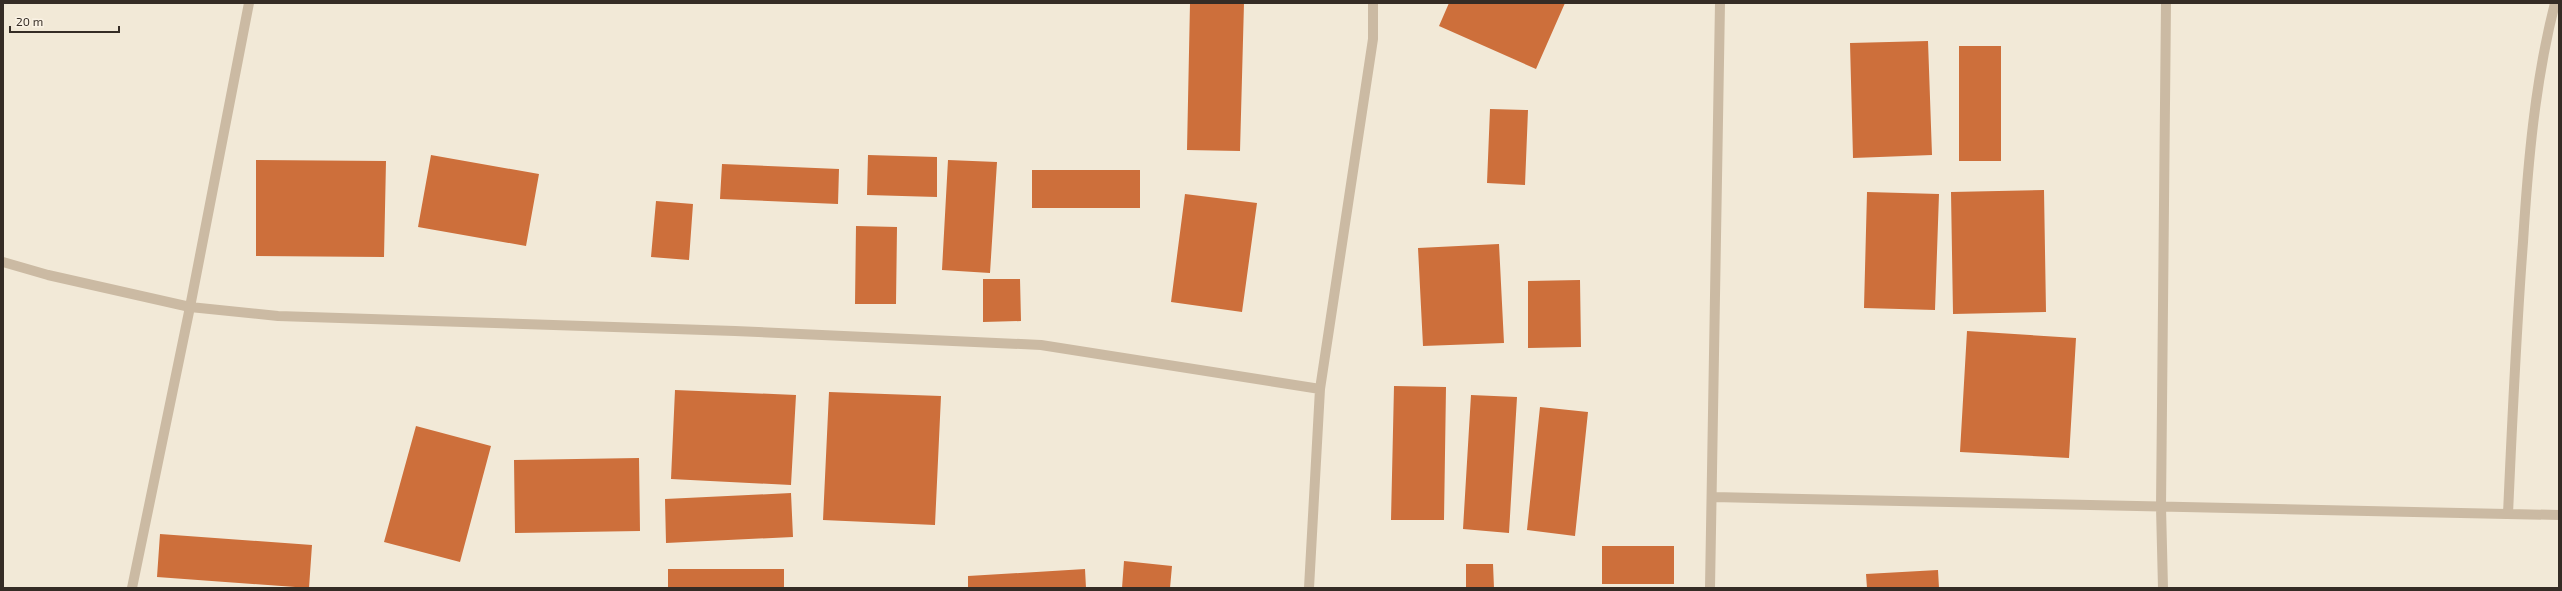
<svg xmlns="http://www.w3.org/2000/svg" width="2562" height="591" font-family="'Exo 2',sans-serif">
  <rect width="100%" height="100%" fill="#f2e9d7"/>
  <path fill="#cd6f3b" d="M1190 3H1244L1240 151 1187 150Z
    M1449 3H1565L1536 69 1439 26Z
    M1928 41 1932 155 1853 158 1850 43Z
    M1959 46H2001V161H1959Z
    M1490 109 1528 110 1525 185 1487 183Z
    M431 155 539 174 526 246 418 227Z
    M868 155 937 157V197L867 195Z
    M256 160 386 161 384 257 256 256Z
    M948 160 997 162 990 273 942 270Z
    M722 164 839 169 838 204 720 199Z
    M1032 170H1140V208H1032Z
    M2044 190 2046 312 1953 314 1951 192Z
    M1867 192 1939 194 1935 310 1864 308Z
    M1185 194 1257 203 1242 312 1171 302Z
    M656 201 693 204 689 260 651 257Z
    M856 226 897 227 896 304H855Z
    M1499 244 1504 343 1423 346 1418 248Z
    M983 279H1020L1021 321 983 322Z
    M1580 280 1581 347 1528 348V281Z
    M1967 331 2076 338 2069 458 1960 452Z
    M1394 386 1446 387 1444 520H1391Z
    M675 390 796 395 791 485 671 479Z
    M829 392 941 396 935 525 823 520Z
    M1471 395 1517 397 1509 533 1463 529Z
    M1540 407 1588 412 1575 536 1527 530Z
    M416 426 491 446 460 562 384 542Z
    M639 458 640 531 515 533 514 460Z
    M791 493 793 537 666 543 665 499Z
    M160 534 312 545 309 588 157 577Z
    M1602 546H1674V584H1602Z
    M1124 561 1172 566 1170 588H1122Z
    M1466 564H1493L1494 588H1466Z
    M668 569H784V588H668Z
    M1085 569 1086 588H968V576Z
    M1938 570 1939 588H1867L1866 574Z"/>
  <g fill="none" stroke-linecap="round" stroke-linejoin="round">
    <path stroke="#cbbaa3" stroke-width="10" d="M3 262 48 275 190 307 249 3
      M1713 497 2559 515
      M2508 514C2512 423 2516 333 2523 242 2528 162 2535 81 2555 3
      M132 588 190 307 278 316 735 331 1041 345 1320 389
      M1309 588 1320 389 1373 39V3
      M1710 588 1720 3
      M2163 588 2161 507 2166 3"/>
  </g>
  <rect width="2562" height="591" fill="none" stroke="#352c25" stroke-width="8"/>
  <path d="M10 26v6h109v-6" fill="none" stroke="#352c25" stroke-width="2"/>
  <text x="16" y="26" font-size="12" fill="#352c25" stroke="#faf2e4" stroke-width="3" paint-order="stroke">20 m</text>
</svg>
